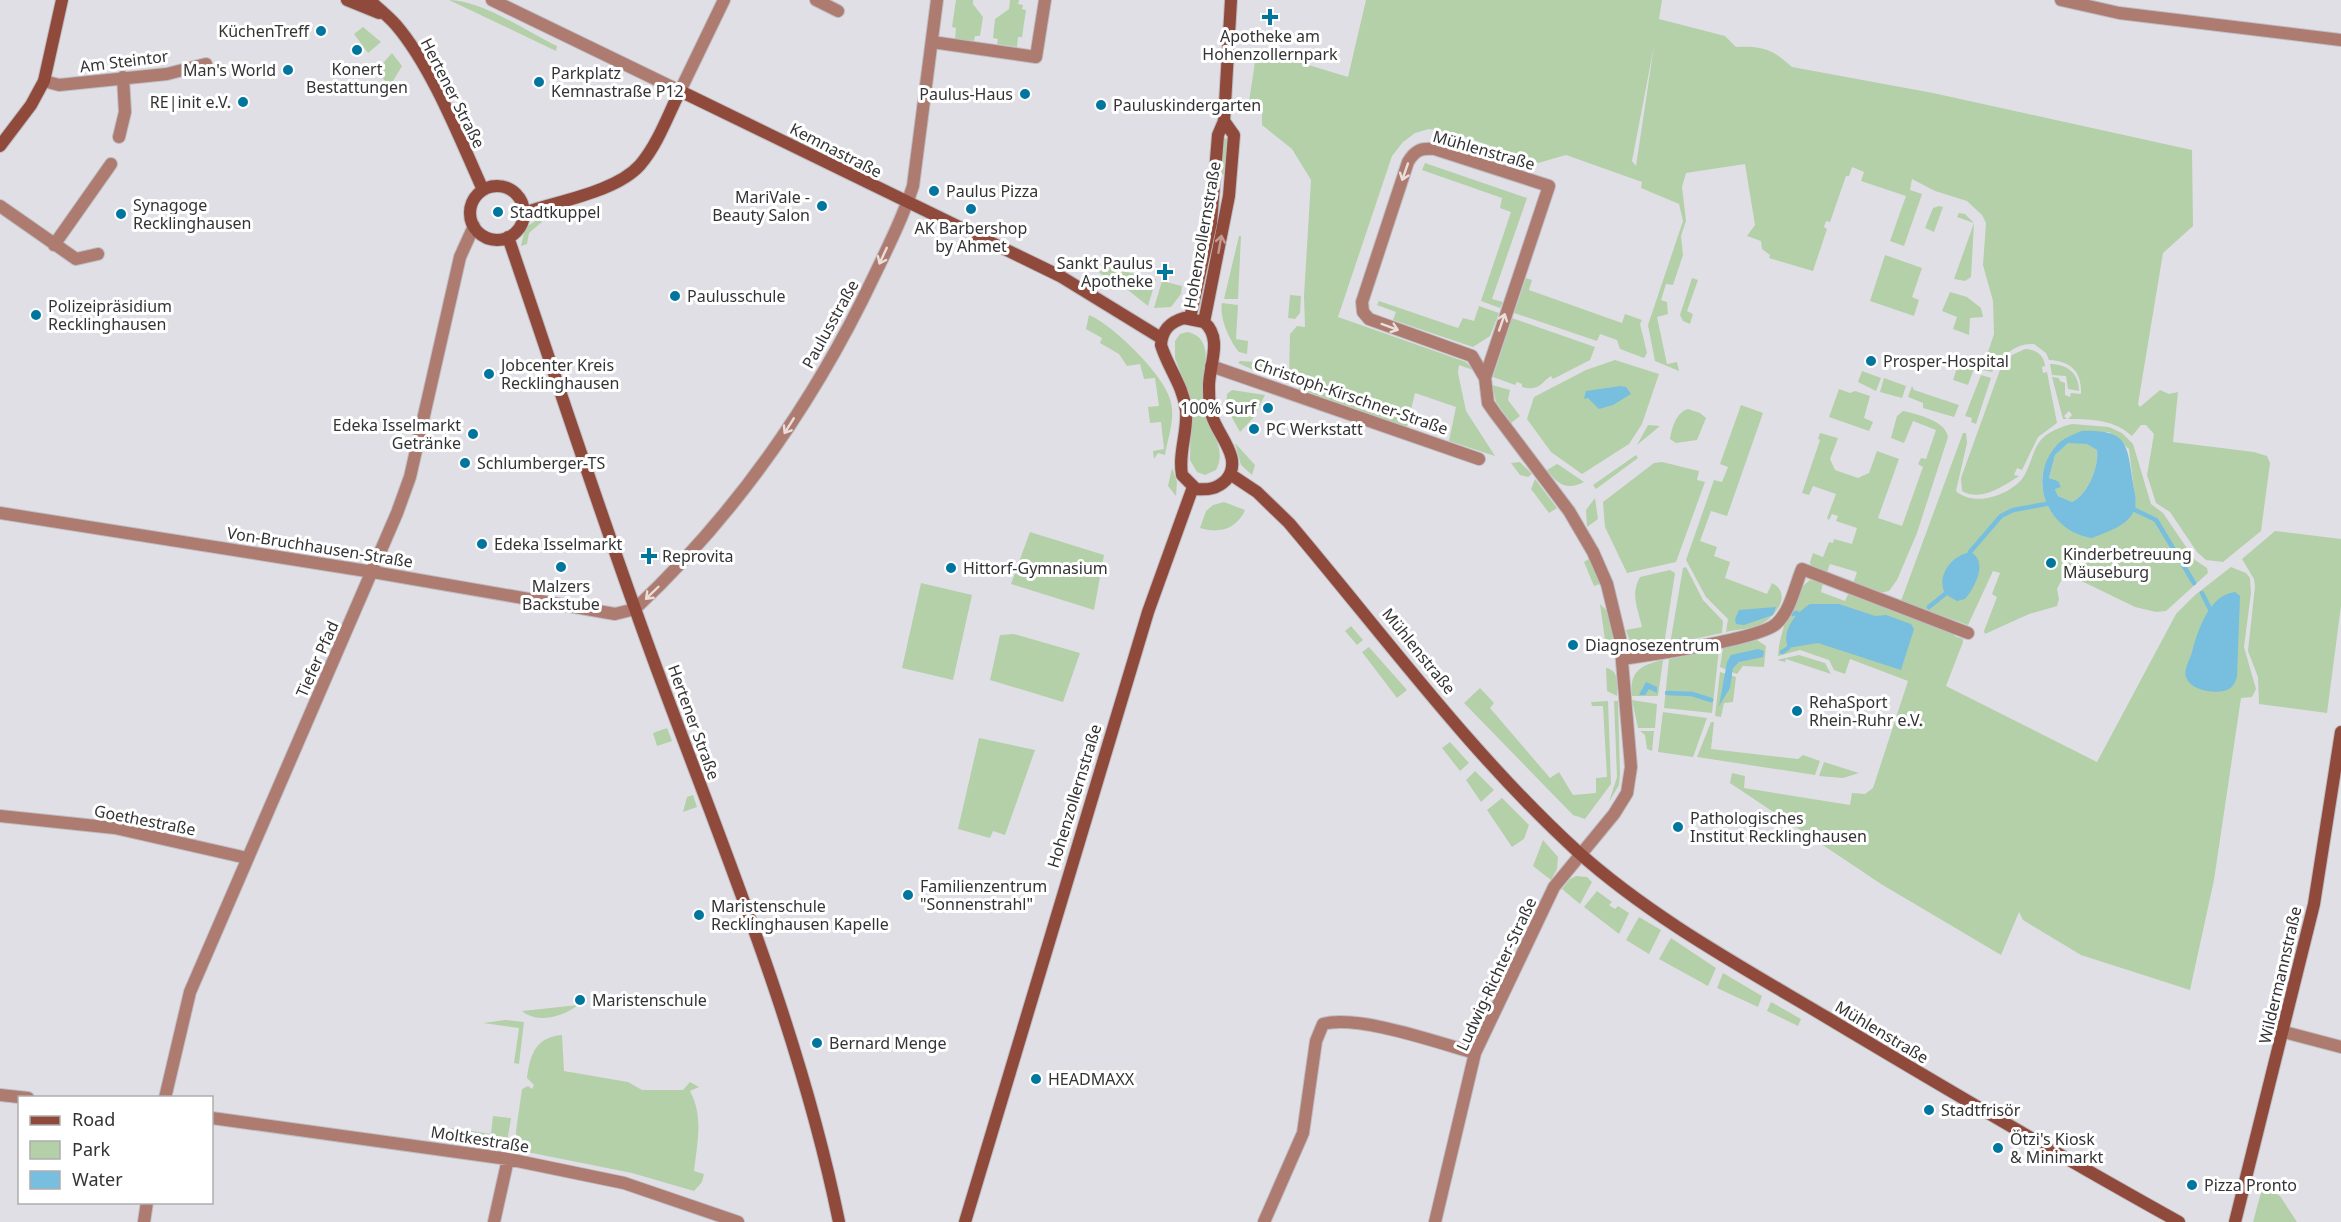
<svg xmlns="http://www.w3.org/2000/svg" width="2341" height="1222" font-family="'Noto Sans',sans-serif">
  <rect width="100%" height="100%" fill="#e1dfe6"/>
  <path fill="#b3d0a9" fill-rule="evenodd" d="M449 0C481 0 528 32 557 46L556 51Z
    M956 0H973V4L983 17 980 36H975L974 41 955 39 956 28 952 27Z
    M1010 0H1019L1018 4 1023 5 1022 9 1026 10 1022 37H1018L1017 47 997 44 998 39 993 38 995 19 1009 9Z
    M1366 0H1662L1659 19 1725 36 1736 47C1763 46 1772 49 1792 67L1933 93 2192 150 2193 226 2163 253 2138 404 2140 407 2160 390 2169 394 2178 392 2173 442 2254 452 2267 456 2270 463 2261 531 2223 562 2206 560 2197 552 2170 512 2156 503 2147 475 2154 434 2146 425H2141L2132 436C2115 420 2092 419 2068 419L2072 415 2069 411 2064 416 2067 419H2063L2052 377 2059 378 2060 381 2065 383V395L2070 397 2071 393 2081 394C2082 372 2071 361 2049 360L2046 353 2034 344C2014 343 2002 357 1992 372L1982 370 1994 334 1993 301 1983 265 1986 223 1982 215 1967 201 1935 191 1912 179 1910 190 1922 194 1904 246 1890 241 1906 196 1861 181 1864 172 1852 167 1849 176H1846L1830 222 1826 221 1824 227 1827 229 1813 271 1769 258 1770 255 1762 249 1761 241 1747 236 1755 225 1745 164 1686 173 1682 187 1686 221 1681 236 1683 255 1673 285 1666 284 1661 300 1667 302 1668 314 1657 317 1667 364 1677 362 1679 371 1655 361 1648 325 1683 221 1679 204 1641 188 1642 182 1566 155 1538 163 1457 134 1429 129 1415 133 1403 142 1392 156 1338 317 1466 362 1473 370 1459 365 1458 373 1466 411 1495 456 1449 441 1456 407 1415 393 1407 427 1299 389V385L1290 381 1289 375 1290 334 1297 326 1305 327 1304 296 1311 180 1292 149 1262 125V112L1249 104C1251 84 1255 69 1256 49L1348 77ZM1654 46 1636 166 1632 161Z
    M363 27 381 42 368 53 354 34Z
    M392 53 402 66 390 86 376 71Z
    M1223 138 1228 139 1226 173 1222 175 1220 173Z
    M1425 163 1527 198 1492 299 1503 302 1500 308 1481 301 1511 212 1500 208 1502 198 1422 170Z
    M1939 206 1943 207 1934 232 1925 228 1933 208Z
    M1959 213 1965 214 1974 223 1971 277 1965 281 1954 279 1974 223 1957 217Z
    M541 217 542 222 529 233 527 244 521 246 525 228Z
    M1239 236H1241L1238 299H1224Z
    M1885 255 1922 268 1912 297 1919 300 1914 316 1870 301Z
    M1101 265 1146 277 1145 280 1151 283 1153 278 1156 279 1148 306 1118 282 1116 284 1097 271Z
    M1526 278 1532 280 1529 290 1622 323 1625 314 1642 320 1640 324 1647 353 1644 358 1620 349 1617 340 1600 334 1597 341 1514 313Z
    M1692 278 1698 280 1687 311 1693 314 1690 324 1683 321 1680 315Z
    M1162 281 1182 286 1181 294 1171 307 1154 308Z
    M1950 292 1967 297 1981 308 1983 317 1970 318 1969 335 1953 329 1957 317 1942 311Z
    M1290 295 1301 296 1300 313 1295 319 1288 318Z
    M1379 301 1458 328 1463 318 1474 321 1479 306 1499 313 1490 336 1473 347 1393 320 1396 312 1377 305Z
    M1222 303 1238 305 1236 339 1248 341 1247 354 1239 352C1230 341 1219 318 1222 303Z
    M1089 315C1113 325 1163 374 1170 399 1176 418 1168 436 1165 455L1158 453 1154 459 1153 451 1164 449 1161 422 1150 423 1148 407 1159 406 1155 378 1144 379 1140 364 1127 366 1119 354 1100 343 1102 338 1086 329Z
    M1512 318 1595 347 1590 360 1553 379 1551 376C1541 382 1540 392 1522 387V384L1517 382 1515 385 1493 377Z
    M1187 332C1196 334 1201 337 1204 346 1210 364 1199 387 1204 407 1208 429 1228 448 1216 470L1205 475 1197 472 1190 460 1191 400 1175 358V341L1180 334Z
    M2025 349C2036 349 2044 355 2045 366L2042 367 2043 373 2047 372 2057 423 2038 437 2022 470 2017 468 2014 475 2019 476C2002 487 1981 502 1962 491L1961 478 2001 367 2012 355Z
    M1961 356 1974 360 1975 366 1968 385 1953 380Z
    M1615 360 1659 374 1642 424 1629 444 1582 474 1551 452 1527 419 1534 397 1586 370Z
    M1240 361 1272 363 1267 370 1260 373 1238 363Z
    M2050 364C2067 364 2079 373 2079 391L2068 389 2066 376 2052 375Z
    M1862 371 1881 378 1876 391 1858 382Z
    M1981 375 1991 378 1976 424 1971 422 1972 418 1965 416Z
    M1884 378 1906 386 1902 398 1880 392Z
    M1492 385 1510 390 1508 400 1520 416 1511 423 1496 402Z
    M1912 386 1914 390 1959 405 1954 417 1923 408V403L1908 397Z
    M1839 389 1850 393 1855 391 1870 396 1864 418 1873 422 1869 431 1829 417Z
    M1232 390 1265 395 1254 417 1240 432 1226 407 1227 394Z
    M1741 405 1763 413 1727 516 1711 511 1700 541 1717 547 1714 556 1730 562 1725 578 1767 594 1772 583C1792 593 1777 615 1763 623 1754 629 1737 629 1726 632L1728 619 1706 597 1686 560 1714 480 1722 482 1728 467 1720 464Z
    M1688 409 1700 413 1706 418 1697 440 1676 443 1670 439C1672 428 1676 412 1688 409Z
    M1903 411C1917 414 1946 421 1948 437L1917 533 1897 580 1889 591 1880 593 1853 584 1857 572 1830 564 1827 572 1811 567 1810 562 1813 553 1823 557 1829 542 1833 543 1834 539 1852 544 1857 528 1836 521 1838 516 1832 514 1829 520 1827 518 1836 494 1813 486 1809 495 1802 493 1820 440 1818 439 1820 433 1838 438 1830 459 1835 470 1858 478 1869 473 1877 451 1899 459 1878 518 1902 526 1923 467 1918 464 1921 458 1926 459 1936 430 1913 421 1904 443 1891 438 1897 416Z
    M2072 424 2109 427 2122 433 2133 444 2151 504 2163 513 2195 560 2207 568 2208 573 2166 611 2156 612 2135 607 2065 573 2057 589 2059 599 2057 606 2029 614 1985 634 1984 631 1997 597 1992 594 2000 573 1993 571 1968 625 1901 601 1963 433H1966L1967 443 1956 491C1973 507 2008 496 2022 479 2030 468 2032 452 2040 441 2047 432 2062 426 2072 424ZM2081 431 2109 432 2129 449 2136 505 2050 510C2030 470 2050 454 2081 431Z
    M1648 425 1660 426 1637 445Z
    M2068 442 2088 444 2097 450C2099 466 2088 495 2072 502L2058 496 2055 489 2058 481 2049 478 2055 455Z
    M1235 443 1255 465 1252 475 1241 465Z
    M1636 455 1638 458 1596 489 1593 485Z
    M1520 462 1532 474 1528 477 1520 475 1511 463Z
    M1662 462 1699 471 1697 480 1705 482 1676 562 1627 573 1605 527 1603 502 1654 463Z
    M1557 464 1559 465 1584 482C1567 491 1557 484 1547 470Z
    M1172 468 1177 482 1176 496 1168 486Z
    M1535 479 1557 508 1549 513 1531 489Z
    M1595 498 1598 519 1587 527 1586 510Z
    M1224 502 1245 510C1237 529 1219 534 1200 528L1206 511 1213 505Z
    M2275 531 2341 539V606L2327 713 2259 704 2258 677 2248 651 2255 586 2254 579 2242 559Z
    M1030 532 1104 555 1094 610 1011 584Z
    M1589 559 1600 584 1594 586 1584 562Z
    M1686 567 1703 600 1723 621 1722 633 1670 644 1683 568Z
    M2231 567 2246 573 2250 578 2251 593 2244 647 2256 689 2252 697 2241 698 2214 880 2190 990 2081 955 2023 920 2019 912 2001 955 1881 884 1730 783 1732 773 1745 776 1744 788 1850 805 1852 793 1865 794 1873 788 1908 681 1850 659 1845 674 1834 670 1829 660 1800 650 1778 656C1779 636 1793 591 1810 580L1823 583 1821 592 1845 601 1849 592 1955 633 1954 636 1963 639V642L1946 686 2097 762 2176 614 2195 595Z
    M1670 570 1675 573 1664 645 1640 648 1630 641 1626 630 1642 627C1638 609 1630 594 1640 577Z
    M921 583 972 595 953 680 902 668Z
    M1600 604 1608 612 1613 639 1605 640Z
    M1351 626 1363 640 1357 645 1345 631Z
    M1014 634 1080 653 1063 702 990 680 1000 635Z
    M1757 640 1766 646 1764 667 1743 666 1737 674 1720 667 1723 648Z
    M1369 647 1407 690 1397 698 1362 652Z
    M1719 649 1712 713 1664 708 1669 659Z
    M1799 655 1825 663 1831 674 1786 659 1785 662 1777 660Z
    M1663 660 1658 696H1632C1629 671 1641 665 1663 660Z
    M1606 668C1620 670 1617 685 1617 696L1607 691Z
    M1720 672 1736 677 1733 702 1724 703 1721 717 1715 716Z
    M1480 688 1494 703 1490 708 1550 778 1559 772 1573 795 1596 793V778L1607 777 1603 706H1592L1591 702 1608 701 1611 784 1585 819 1573 815 1464 703Z
    M1632 700 1657 704 1655 728H1638Z
    M1614 701H1618L1620 774 1619 785 1609 802 1617 777Z
    M1663 712 1707 718 1693 757 1658 752Z
    M1711 722H1714L1711 749 1798 759 1803 755 1820 761 1815 775 1697 757Z
    M667 728 672 741 657 746 653 733Z
    M1640 731H1654L1652 751 1647 749 1645 735Z
    M979 738 1035 750 1005 835 993 831 990 838 958 829Z
    M1450 742 1469 763 1460 771 1442 748Z
    M1824 762 1859 773 1843 778 1819 776Z
    M1475 771 1494 790 1481 802 1466 780Z
    M693 795 697 807 683 812 687 797Z
    M1502 798 1529 825 1524 839 1512 847 1487 810Z
    M1543 840 1558 857 1557 869 1551 880 1533 866Z
    M1576 876 1587 877 1592 882 1580 904 1562 889 1570 879Z
    M1597 891 1612 902 1609 905 1615 909 1618 906 1629 913 1619 934 1584 907Z
    M1639 917 1661 930 1649 954 1626 940Z
    M1671 938 1716 968 1708 986 1659 959Z
    M1723 973 1762 996 1758 1007 1717 988Z
    M1771 1002 1801 1019 1798 1026 1767 1011Z
    M578 1005C563 1017 537 1024 522 1011Z
    M505 1020 524 1022 519 1064 514 1063 519 1028 483 1023Z
    M562 1035 564 1071 628 1082 642 1090H683L690 1082 699 1087 690 1091C704 1117 697 1144 694 1171L704 1174 702 1182 694 1191 632 1173 517 1150 516 1131 522 1089 528 1086 532 1089 534 1085 527 1078C530 1054 536 1037 562 1035Z
    M493 1116 511 1118 506 1148 450 1140 452 1128 491 1134Z
    M2263 1185 2280 1196 2297 1222H2253Z"/>
  <path fill="#78bede" fill-rule="evenodd" d="M1621 386 1626 387 1631 394 1613 405 1599 409 1588 398 1584 399 1586 391Z
    M2081 431C2128 429 2127 444 2133 483 2134 491 2138 503 2134 511 2127 526 2107 532 2092 538 2049 532 2025 480 2057 445 2063 438 2073 435 2081 431ZM2068 443 2087 444 2097 450C2099 466 2088 495 2072 502L2058 496 2055 489 2061 487 2058 481 2049 478 2055 455Z
    M1970 552C1989 561 1975 587 1965 599L1957 601 1945 594C1936 576 1951 556 1970 552Z
    M2235 592 2240 596 2237 677C2235 682 2234 686 2229 689 2219 695 2192 691 2187 679 2182 671 2190 660 2192 652 2198 630 2209 595 2235 592Z
    M1810 604H1839L1875 616 1886 615 1911 624 1914 629 1901 670 1818 643 1788 648C1781 630 1796 613 1810 604Z
    M1776 607 1773 615 1744 625 1736 624 1735 619 1739 610Z
    M1758 649 1764 651 1763 657 1739 662 1733 668 1730 688 1719 706 1727 662 1731 655Z
    M1646 682 1657 687V693L1649 689 1645 695H1639Z"/>
  <g fill="none" stroke-linecap="round" stroke-linejoin="round">
    <path stroke="#78bede" stroke-width="4.5" d="M2135 510 2156 520 2194 583
      M1970 552 2001 516 2013 510 2046 504
      M2202 593 2211 611
      M1929 607 1945 594
      M1792 614 1797 613
      M1782 652 1788 648
      M1667 693 1692 694 1711 700"/>
    <defs>
      <path id="street" d="M492 0 680 91 724 0
        M816 0 838 11
        M2061 0 2119 13 2341 40
        M932 42 1036 57 1045 0
        M44 81 59 85 167 74 206 64
        M119 137 125 112 123 77
        M0 206 76 259 98 254
        M54 245 111 164
        M1211 366 1479 459
        M0 513 373 572 615 614 635 609C736 514 816 399 875 274 889 245 903 217 913 186L937 0
        M1622 659C1650 655 1759 639 1776 624 1790 612 1795 586 1802 569L1968 633
        M0 816 115 828 247 858
        M2284 1032 2341 1047
        M0 1095 28 1098
        M165 1098 190 992 397 513 410 477 460 257 474 226
        M212 1118 508 1159 624 1183 738 1222
        M144 1222 147 1202
        M494 1222 508 1159
        M1264 1222 1303 1133 1316 1041 1323 1024C1357 1014 1439 1043 1475 1053
        M1435 1222 1475 1053 1554 887 1614 814 1627 793 1631 767 1620 638 1607 584 1593 552 1569 511 1495 413 1488 403 1485 378 1549 186 1435 149C1421 148 1415 150 1408 162L1362 302 1363 312 1369 319 1472 356 1485 378"/>
      <path id="secondary" d="M347 0 379 13
        M369 0C378 8 388 16 396 25 432 67 460 139 483 190
        M0 146 31 105 44 81 62 0
        M470 213a27 27 0 1 1 54 0a27 27 0 1 1-54 0Z
        M524 213C558 201 616 192 640 165 658 144 668 115 680 91L1060 276 1161 338
        M508 237C560 389 609 542 665 691 730 865 802 1040 839 1222
        M1184 318 1204 322C1224 339 1208 367 1209 388 1209 398 1209 407 1212 416 1218 436 1244 459 1226 480 1217 489 1208 490 1196 489L1182 475C1178 453 1188 432 1186 410 1183 385 1168 368 1161 345 1162 330 1170 322 1184 318Z
        M1190 318 1211 223 1218 135 1224 121 1231 0
        M1204 322 1229 196 1234 135 1224 121
        M1230 474 1257 492 1289 523C1383 634 1470 753 1577 851 1650 917 1742 967 1826 1017 1943 1087 2060 1156 2179 1222
        M965 1222 1148 612 1193 487
        M2235 1222 2314 904 2341 732"/>
    </defs>
    <use href="#street" stroke="#bebdc3" stroke-width="14"/>
    <use href="#secondary" stroke="#bebdc3" stroke-width="14"/>
    <use href="#street" stroke="#ad7b70" stroke-width="12"/>
    <use href="#secondary" stroke="#904a3b" stroke-width="12"/>
  </g>
  <defs><path id="oneway-shaft" d="M-6 0H5M1.5-3L5.5 0L1.5 3" fill="none" stroke-width="1.6" stroke-linecap="round" stroke-linejoin="round" transform="scale(1.5)"/></defs>
  <g stroke="#eadedb">
    <use href="#oneway-shaft" transform="translate(1405 172) rotate(109)"/>
    <use href="#oneway-shaft" transform="translate(883 256) rotate(115)"/>
    <use href="#oneway-shaft" transform="translate(1502 322) rotate(-71)"/>
    <use href="#oneway-shaft" transform="translate(1390 327) rotate(20)"/>
    <use href="#oneway-shaft" transform="translate(789 426) rotate(122)"/>
    <use href="#oneway-shaft" transform="translate(652 593) rotate(136)"/>
  </g>
  <use stroke="#c29b93" href="#oneway-shaft" transform="translate(1220 244) rotate(-80)"/>
  <g fill="#00769f" stroke="#fff" stroke-width="2">
    <path d="M1267 8h6v6h6v6h-6v6h-6v-6h-6v-6h6z"/>
    <circle cx="321" cy="31" r="6"/>
    <circle cx="357" cy="50" r="6"/>
    <circle cx="288" cy="70" r="6"/>
    <circle cx="539" cy="82" r="6"/>
    <circle cx="1025" cy="94" r="6"/>
    <circle cx="243" cy="102" r="6"/>
    <circle cx="1101" cy="105" r="6"/>
    <circle cx="934" cy="191" r="6"/>
    <circle cx="822" cy="206" r="6"/>
    <circle cx="971" cy="209" r="6"/>
    <circle cx="498" cy="212" r="6"/>
    <circle cx="121" cy="214" r="6"/>
    <path d="M1162 263h6v6h6v6h-6v6h-6v-6h-6v-6h6z"/>
    <circle cx="675" cy="296" r="6"/>
    <circle cx="36" cy="315" r="6"/>
    <circle cx="1871" cy="361" r="6"/>
    <circle cx="489" cy="374" r="6"/>
    <circle cx="1268" cy="408" r="6"/>
    <circle cx="1254" cy="429" r="6"/>
    <circle cx="473" cy="434" r="6"/>
    <circle cx="465" cy="463" r="6"/>
    <circle cx="482" cy="544" r="6"/>
    <path d="M646 547h6v6h6v6h-6v6h-6v-6h-6v-6h6z"/>
    <circle cx="2051" cy="563" r="6"/>
    <circle cx="561" cy="567" r="6"/>
    <circle cx="951" cy="568" r="6"/>
    <circle cx="1573" cy="645" r="6"/>
    <circle cx="1797" cy="711" r="6"/>
    <circle cx="1678" cy="827" r="6"/>
    <circle cx="908" cy="895" r="6"/>
    <circle cx="699" cy="915" r="6"/>
    <circle cx="580" cy="1000" r="6"/>
    <circle cx="817" cy="1043" r="6"/>
    <circle cx="1036" cy="1079" r="6"/>
    <circle cx="1929" cy="1110" r="6"/>
    <circle cx="1998" cy="1148" r="6"/>
    <circle cx="2192" cy="1185" r="6"/>
  </g>
  <g text-anchor="middle" stroke-width="6" stroke-linejoin="round" paint-order="stroke">
    <g font-size="16" fill="#343335" stroke="#fff" text-anchor="start">
      <text x="309" y="37" text-anchor="end">KüchenTreff</text>
      <text x="1270" y="42" text-anchor="middle">Apotheke am<tspan x="1270" dy="18">Hohenzollernpark</tspan></text>
      <text x="357" y="75" text-anchor="middle">Konert<tspan x="357" dy="18">Bestattungen</tspan></text>
      <text x="276" y="76" text-anchor="end">Man's World</text>
      <text x="551" y="79">Parkplatz<tspan x="551" dy="18">Kemnastraße P12</tspan></text>
      <text x="1013" y="100" text-anchor="end">Paulus-Haus</text>
      <text x="231" y="108" text-anchor="end">RE|init e.V.</text>
      <text x="1113" y="111">Pauluskindergarten</text>
      <text x="946" y="197">Paulus Pizza</text>
      <text x="810" y="203" text-anchor="end">MariVale -<tspan x="810" dy="18">Beauty Salon</tspan></text>
      <text x="133" y="211">Synagoge<tspan x="133" dy="18">Recklinghausen</tspan></text>
      <text x="510" y="218">Stadtkuppel</text>
      <text x="971" y="234" text-anchor="middle">AK Barbershop<tspan x="971" dy="18">by Ahmet</tspan></text>
      <text x="1153" y="269" text-anchor="end">Sankt Paulus<tspan x="1153" dy="18">Apotheke</tspan></text>
      <text x="687" y="302">Paulusschule</text>
      <text x="48" y="312">Polizeipräsidium<tspan x="48" dy="18">Recklinghausen</tspan></text>
      <text x="1883" y="367">Prosper-Hospital</text>
      <text x="501" y="371">Jobcenter Kreis<tspan x="501" dy="18">Recklinghausen</tspan></text>
      <text x="1256" y="414" text-anchor="end">100% Surf</text>
      <text x="461" y="431" text-anchor="end">Edeka Isselmarkt<tspan x="461" dy="18">Getränke</tspan></text>
      <text x="1266" y="435">PC Werkstatt</text>
      <text x="477" y="469">Schlumberger-TS</text>
      <text x="494" y="550">Edeka Isselmarkt</text>
      <text x="2063" y="560">Kinderbetreuung<tspan x="2063" dy="18">Mäuseburg</tspan></text>
      <text x="662" y="562">Reprovita</text>
      <text x="963" y="574">Hittorf-Gymnasium</text>
      <text x="561" y="592" text-anchor="middle">Malzers<tspan x="561" dy="18">Backstube</tspan></text>
      <text x="1585" y="651">Diagnosezentrum</text>
      <text x="1809" y="708">RehaSport<tspan x="1809" dy="18">Rhein-Ruhr e.V.</tspan></text>
      <text x="1690" y="824">Pathologisches<tspan x="1690" dy="18">Institut Recklinghausen</tspan></text>
      <text x="920" y="892">Familienzentrum<tspan x="920" dy="18">"Sonnenstrahl"</tspan></text>
      <text x="711" y="912">Maristenschule<tspan x="711" dy="18">Recklinghausen Kapelle</tspan></text>
      <text x="592" y="1006">Maristenschule</text>
      <text x="829" y="1049">Bernard Menge</text>
      <text x="1048" y="1085">HEADMAXX</text>
      <text x="1941" y="1116">Stadtfrisör</text>
      <text x="2010" y="1145">Ötzi's Kiosk<tspan x="2010" dy="18">&amp; Minimarkt</tspan></text>
      <text x="2204" y="1191">Pizza Pronto</text>
    </g>
    <g font-size="16" fill="#343335" stroke="#fff">
      <text transform="translate(124 61) rotate(-7)" y="6">Am Steintor</text>
      <text transform="translate(453 93) rotate(63)" y="6">Hertener Straße</text>
      <text transform="translate(836 150) rotate(27)" y="6">Kemnastraße</text>
      <text transform="translate(1484 150) rotate(16)" y="6">Mühlenstraße</text>
      <text transform="translate(1202 235) rotate(-80)" y="6">Hohenzollernstraße</text>
      <text transform="translate(830 324) rotate(-61)" y="6">Paulusstraße</text>
      <text transform="translate(1351 396) rotate(19)" y="6">Christoph-Kirschner-Straße</text>
      <text transform="translate(320 547) rotate(9)" y="6">Von-Bruchhausen-Straße</text>
      <text transform="translate(1419 651) rotate(51)" y="6">Mühlenstraße</text>
      <text transform="translate(317 659) rotate(-66)" y="6">Tiefer Pfad</text>
      <text transform="translate(694 722) rotate(70)" y="6">Hertener Straße</text>
      <text transform="translate(1074 796) rotate(-73)" y="6">Hohenzollernstraße</text>
      <text transform="translate(145 820) rotate(11)" y="6">Goethestraße</text>
      <text transform="translate(1496 974) rotate(-65)" y="6">Ludwig-Richter-Straße</text>
      <text transform="translate(2280 975) rotate(-77)" y="6">Wildermannstraße</text>
      <text transform="translate(1882 1032) rotate(31)" y="6">Mühlenstraße</text>
      <text transform="translate(480 1139) rotate(9)" y="6">Moltkestraße</text>
    </g>
  </g>
  <rect x="18" y="1096" width="195" height="108" fill="#ffffff" stroke="#aeadae" stroke-width="1.5"/>
  <rect x="30" y="1116" width="30" height="9" fill="#904a3b" stroke="#aeadae" stroke-width="1.5"/>
  <text x="72" y="1126" font-size="18" fill="#343335">Road</text>
  <rect x="30" y="1141" width="30" height="18" fill="#b3d0a9" stroke="#aeadae" stroke-width="1.5"/>
  <text x="72" y="1156" font-size="18" fill="#343335">Park</text>
  <rect x="30" y="1171" width="30" height="18" fill="#78bede" stroke="#aeadae" stroke-width="1.5"/>
  <text x="72" y="1186" font-size="18" fill="#343335">Water</text>
</svg>
